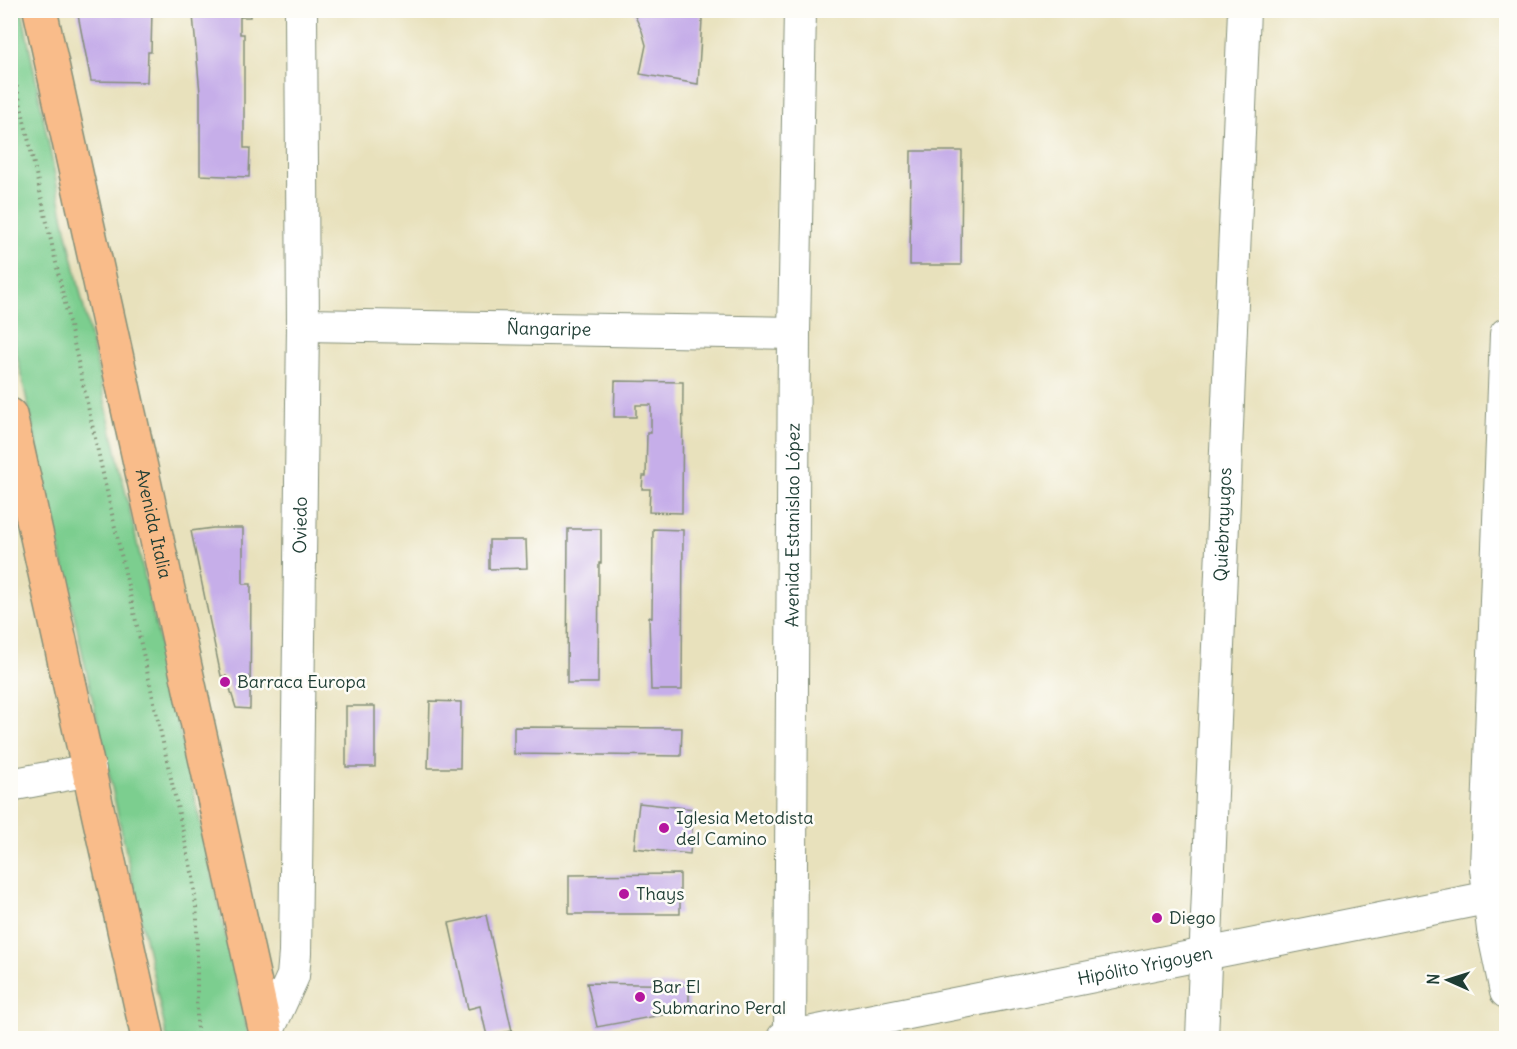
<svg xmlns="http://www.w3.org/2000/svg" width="1517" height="1049" font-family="Delius,sans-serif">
  <rect width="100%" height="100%" fill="#fdfcf7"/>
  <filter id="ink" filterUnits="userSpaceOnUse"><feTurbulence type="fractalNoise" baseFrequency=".0167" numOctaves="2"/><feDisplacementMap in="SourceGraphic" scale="12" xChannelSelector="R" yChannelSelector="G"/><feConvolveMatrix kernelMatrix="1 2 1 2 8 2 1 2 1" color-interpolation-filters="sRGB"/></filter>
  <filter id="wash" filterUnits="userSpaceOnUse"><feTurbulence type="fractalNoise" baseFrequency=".008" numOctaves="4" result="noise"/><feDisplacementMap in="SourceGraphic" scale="24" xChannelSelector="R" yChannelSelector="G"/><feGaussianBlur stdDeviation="1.35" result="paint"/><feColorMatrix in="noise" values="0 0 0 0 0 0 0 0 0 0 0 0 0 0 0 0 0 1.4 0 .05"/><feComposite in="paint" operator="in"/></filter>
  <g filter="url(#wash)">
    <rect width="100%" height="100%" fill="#e8e1bc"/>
    <path fill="#7cce8f" stroke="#4e8662" stroke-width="1.5" d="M10 11H22L64 220 249 1038H167L11 328Z"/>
    <g id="blocks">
      <path fill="#c6aee9" d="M77 10H152L151 52H148L147 82 91 81Z
        M201 10H250V17H240V34H244V148H250L249 177 200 175V93L193 15H200Z
        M632 10H700L702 20 698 84 640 74 646 45 642 31Z
        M911 151H962L961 265H910Z
        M615 381 683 382 682 513 649 512 650 489H642L643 476H646L647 433H651V405H636V417H614Z
        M213 528H243V584H251L250 709 236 708 226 676H221L191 531Z
        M568 529H601V563H599L598 683H567Z
        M653 529 683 530 682 690H651L649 617 652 618Z
        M489 540H526L527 568 489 569Z
        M430 701 461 702 460 768H428Z
        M346 706H375V767H346Z
        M514 727 682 728 681 756 514 754Z
        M639 803 694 809 690 854 634 848Z
        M680 874V914H569V875Z
        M486 915 512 1031 487 1036 480 1006 468 1009 449 923Z
        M587 983 689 985V1010L597 1027Z"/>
    </g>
  </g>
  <g filter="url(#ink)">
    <use href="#blocks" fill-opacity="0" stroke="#848f78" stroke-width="1.5"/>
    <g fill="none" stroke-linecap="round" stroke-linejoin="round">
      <defs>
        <g id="minor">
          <path id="s1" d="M303 325 794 333"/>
          <path d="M1506 334 1486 868 1493 930 1506 992"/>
          <path d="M10 785 90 770"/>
          <path id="s2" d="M266 1035 293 976 295 953 303 325 301 10"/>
          <path id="s3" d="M783 1038 1506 894"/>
          <path id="s4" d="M790 1038 794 333 800 10"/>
          <path id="s5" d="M1202 1038 1244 10"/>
        </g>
        <g id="major">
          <path id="s6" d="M40 10 267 1038"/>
          <path d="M10 415 148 1038"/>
        </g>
      </defs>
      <use href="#minor" stroke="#848f78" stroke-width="34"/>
      <use href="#major" stroke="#848f78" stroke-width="36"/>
      <path stroke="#848f78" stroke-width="4" stroke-dasharray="1.5 4.5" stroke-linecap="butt" d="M10 57 193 877 197 918V1038"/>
      <use href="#minor" stroke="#fff" stroke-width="32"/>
      <use href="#major" stroke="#f9bc8a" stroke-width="33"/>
    </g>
  </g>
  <g fill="#b5179e" stroke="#fdfcf7" stroke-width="2">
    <circle cx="225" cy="682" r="6"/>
    <circle cx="664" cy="828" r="6"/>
    <circle cx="624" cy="894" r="6"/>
    <circle cx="1157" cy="918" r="6"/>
    <circle cx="640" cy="997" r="6"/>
  </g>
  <g text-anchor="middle" stroke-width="5" stroke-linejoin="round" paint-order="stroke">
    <g font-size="18" fill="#1f3d34" stroke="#fdfcf7">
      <text dy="6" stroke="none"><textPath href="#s1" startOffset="246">Ñangaripe</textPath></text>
      <text dy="6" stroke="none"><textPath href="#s4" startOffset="513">Avenida Estanislao López</textPath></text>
      <text dy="6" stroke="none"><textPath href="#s5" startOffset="514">Quiebrayugos</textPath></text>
      <text dy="6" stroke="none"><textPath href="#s6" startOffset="526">Avenida Italia</textPath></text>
      <text dy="6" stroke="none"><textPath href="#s2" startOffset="516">Oviedo</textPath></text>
      <text dy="6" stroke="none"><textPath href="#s3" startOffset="369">Hipólito Yrigoyen</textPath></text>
    </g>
    <g font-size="18" fill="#1f3d34" stroke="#fdfcf7" text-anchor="start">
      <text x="237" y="688">Barraca Europa</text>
      <text x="676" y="824">Iglesia Metodista<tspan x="676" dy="21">del Camino</tspan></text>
      <text x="636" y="900">Thays</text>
      <text x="1169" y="924">Diego</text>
      <text x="652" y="993">Bar El<tspan x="652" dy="21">Submarino Peral</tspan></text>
    </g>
  </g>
  <rect width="1517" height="1049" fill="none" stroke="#fdfcf7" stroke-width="36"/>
  <g transform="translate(1448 980) rotate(273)" stroke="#fdfcf7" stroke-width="4.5" paint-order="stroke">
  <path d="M0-4.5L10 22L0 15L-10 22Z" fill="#1f3d34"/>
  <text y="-9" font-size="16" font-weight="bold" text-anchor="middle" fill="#1f3d34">N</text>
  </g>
</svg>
